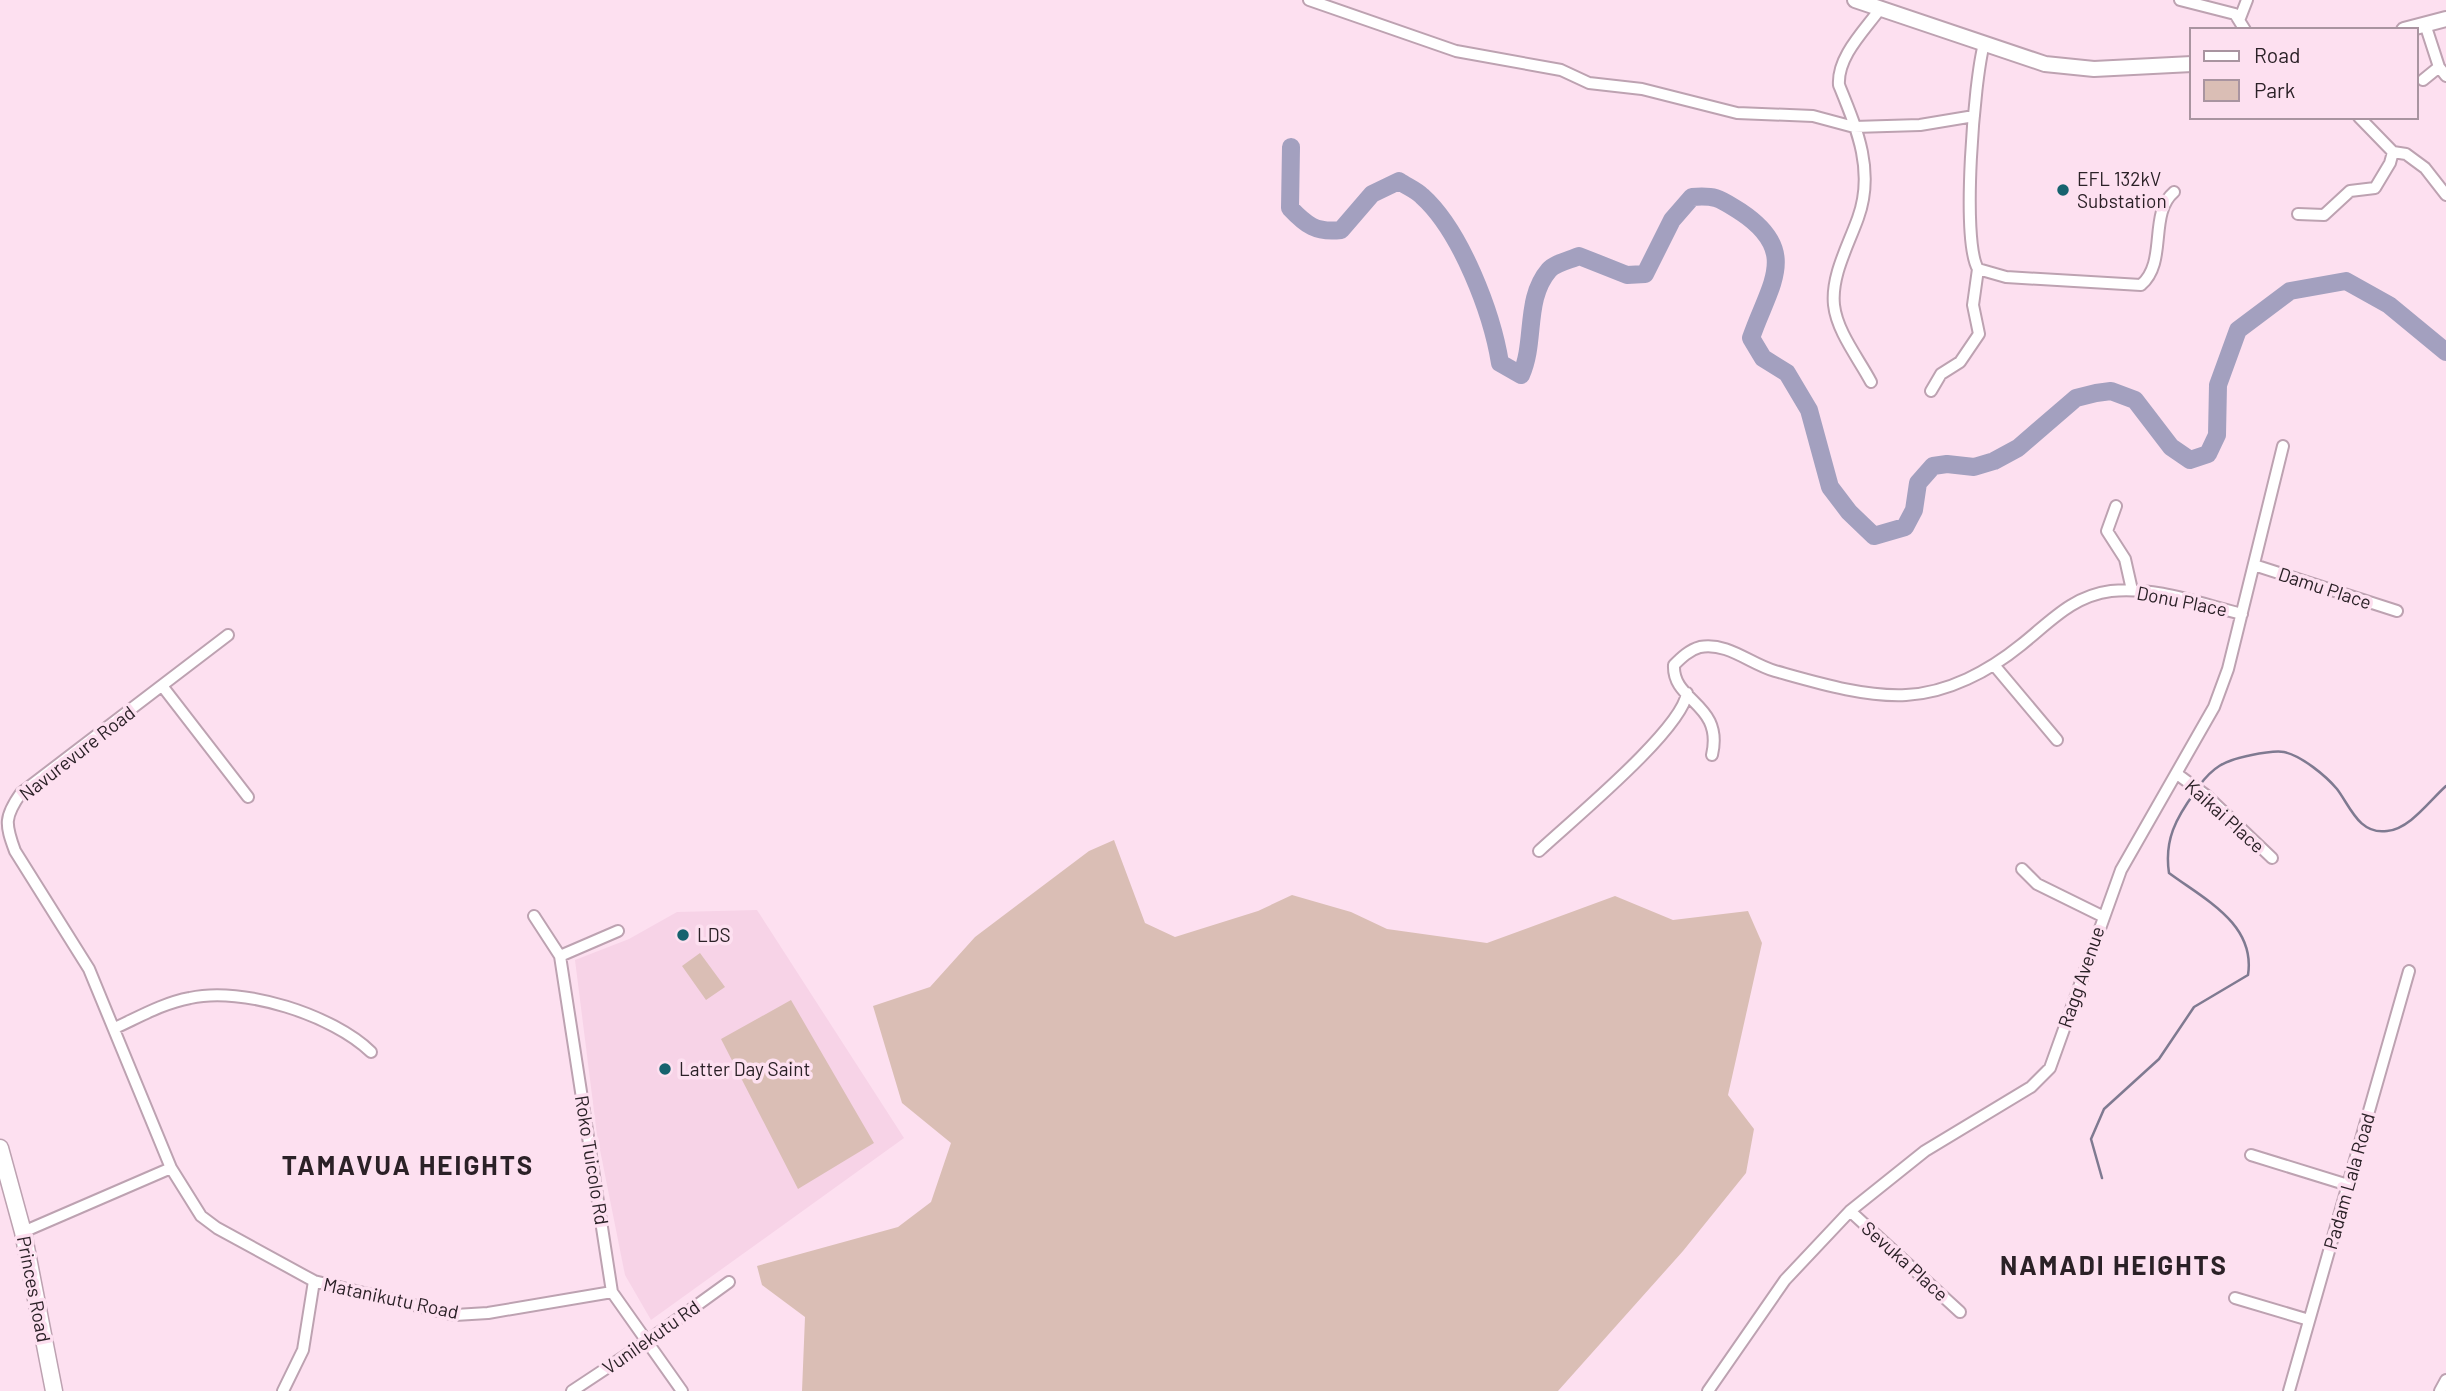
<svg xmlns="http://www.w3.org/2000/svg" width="2446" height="1391" font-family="Barlow,sans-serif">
  <rect width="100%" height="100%" fill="#fde0f0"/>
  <path fill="#f7d3e7" d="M757 910 904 1138 651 1320 625 1275 597 1135 575 960 629 939 677 912Z"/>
  <path fill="#dabeb5" d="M1114 840 1145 923 1175 937 1258 911 1292 895 1351 912 1387 929 1487 943 1615 896 1673 920 1748 911 1762 943 1728 1095 1754 1129 1746 1173 1683 1251 1558 1391H802L805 1317 762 1285 757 1266 898 1227 931 1202 951 1143 902 1103 873 1006 930 987 975 937 1089 851Z
    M700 953 725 987 706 1000 682 966Z
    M791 1000 874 1143 798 1189 721 1039Z"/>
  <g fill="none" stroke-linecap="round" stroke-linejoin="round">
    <path stroke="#7f7a91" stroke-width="2.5" d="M2199 786C2213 767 2224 761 2247 756 2257 754 2274 750 2284 752 2302 756 2326 776 2337 789 2350 806 2359 835 2387 831 2410 829 2430 800 2446 786
      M2102 1178 2091 1139 2104 1109 2159 1059 2194 1007 2248 975C2256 924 2204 899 2169 873 2164 840 2176 818 2195 792"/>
    <path stroke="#a3a0bf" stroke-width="18" d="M1291 147 1290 208C1306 225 1316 233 1341 230L1372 194 1399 181C1406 186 1416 190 1422 196 1461 231 1492 313 1500 363L1521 375C1536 342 1524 299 1549 270 1555 263 1570 260 1579 256L1627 275 1645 274 1672 220 1692 197C1717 195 1720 199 1741 212 1801 252 1769 285 1751 338L1763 358 1787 373 1809 410 1830 487 1849 512 1874 536 1905 527 1914 510 1918 483 1933 466 1947 464 1974 467 1994 461 2018 448 2076 398 2096 393 2111 391 2135 400 2171 447 2190 460 2208 454 2217 435 2218 385 2238 330 2290 291 2346 281 2389 305 2446 352"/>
    <defs>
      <path id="minor" d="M1309 0 1456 51 1561 70 1589 83 1642 89 1737 113 1813 116 1854 127 1920 125 1974 116
        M2180 0 2235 14 2245 30
        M2240 18 2247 0
        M2425 24 2439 67 2446 76
        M1984 44C1974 80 1961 240 1978 269L2006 277 2141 285C2168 262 2148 214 2174 192
        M2423 80 2439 67
        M2359 117 2393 152 2406 154 2425 168 2446 195
        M2298 214 2324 215 2350 191 2375 188 2390 163 2393 152
        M1871 382C1859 359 1837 332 1834 305 1831 276 1848 246 1858 218 1875 171 1857 129 1839 85 1837 57 1864 31 1880 9
        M1931 391 1941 374 1960 362 1979 334 1973 305 1978 269
        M2116 506 2107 531 2125 559 2132 590
        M2254 565 2397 611
        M228 635 21 793C4 817 5 824 15 851L89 969 171 1168 201 1216 217 1228 314 1281 455 1315 488 1313 612 1292
        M1994 665 2057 740
        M163 687 248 797
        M1712 755C1724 703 1672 702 1674 665 1681 658 1689 650 1700 647 1728 642 1750 664 1775 671 1815 682 1863 697 1906 695 1948 693 1989 671 2021 645 2050 622 2072 596 2111 591 2154 586 2201 604 2242 614
        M2177 774 2207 796 2272 858
        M1539 851C1571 821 1682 730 1687 693
        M2022 869 2037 884 2102 916
        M534 916 560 956 612 1292 682 1391
        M560 956 618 931
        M115 1028C139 1017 163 1003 190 998 243 986 333 1015 371 1052
        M2251 1155 2348 1185
        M1850 1211 1960 1312
        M23 1232 171 1168
        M2235 1298 2309 1320
        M283 1391 303 1350 314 1281
        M572 1391 646 1342 729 1282
        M1708 1391 1785 1280 1850 1211 1925 1151 2031 1087 2050 1068 2121 870 2214 707 2228 669 2283 446
        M2289 1391 2409 971
        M2440 1391 2446 1380"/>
      <path id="secondary" d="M1855 0 2045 64 2094 69 2192 64
        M2404 30 2446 19"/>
      <path id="primary" d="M0 1148 23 1232 54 1391"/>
    </defs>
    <use href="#minor" stroke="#bda2b1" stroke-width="14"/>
    <use href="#secondary" stroke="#bda2b1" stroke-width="18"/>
    <use href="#primary" stroke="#bda2b1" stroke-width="19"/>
    <use href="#minor" stroke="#fff" stroke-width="10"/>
    <use href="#secondary" stroke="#fff" stroke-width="14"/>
    <use href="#primary" stroke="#fff" stroke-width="16"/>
  </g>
  <g fill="#16626e" stroke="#fde0f0" stroke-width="2.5">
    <circle cx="2063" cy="190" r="7"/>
    <circle cx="683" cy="935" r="7"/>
    <circle cx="665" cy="1069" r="7"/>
  </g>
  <g text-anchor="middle" stroke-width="7" stroke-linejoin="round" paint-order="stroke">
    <g font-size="19" fill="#2b2127" stroke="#fde0f0" text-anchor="start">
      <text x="2077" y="186">EFL 132kV<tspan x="2077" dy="22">Substation</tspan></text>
      <text x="697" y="942">LDS</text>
      <text x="679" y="1076">Latter Day Saint</text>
    </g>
    <g font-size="19" fill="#2b2127" stroke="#fde0f0">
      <text transform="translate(2325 588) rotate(18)" y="7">Damu Place</text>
      <text transform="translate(2182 601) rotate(11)" y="7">Donu Place</text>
      <text transform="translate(77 753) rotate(-38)" y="7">Navurevure Road</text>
      <text transform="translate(2225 816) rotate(42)" y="7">Kaikai Place</text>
      <text transform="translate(2081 977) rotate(-71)" y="7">Ragg Avenue</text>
      <text transform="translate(592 1160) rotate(81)" y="7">Roko Tuicolo Rd</text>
      <text transform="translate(2349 1181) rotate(-74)" y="7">Padam Lala Road</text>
      <text transform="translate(1905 1261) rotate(42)" y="7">Sevuka Place</text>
      <text transform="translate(34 1289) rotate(79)" y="7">Princes Road</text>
      <text transform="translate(391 1298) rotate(12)" y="7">Matanikutu Road</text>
      <text transform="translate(651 1337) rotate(-35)" y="7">Vunilekutu Rd</text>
    </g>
    <g font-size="26" font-weight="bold" letter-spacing="2" fill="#2b2127" stroke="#fde0f0">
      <text x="408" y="1175">TAMAVUA HEIGHTS</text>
      <text x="2114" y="1275">NAMADI HEIGHTS</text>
    </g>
  </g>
  <rect x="2190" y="28" width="228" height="91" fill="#fde0f0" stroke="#a994a0" stroke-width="2"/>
  <rect x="2204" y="51" width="35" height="10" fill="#ffffff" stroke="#a994a0" stroke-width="2"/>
  <text x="2254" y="63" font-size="21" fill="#2b2127">Road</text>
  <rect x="2204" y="80" width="35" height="21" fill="#dabeb5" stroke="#a994a0" stroke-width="2"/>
  <text x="2254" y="98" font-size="21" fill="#2b2127">Park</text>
</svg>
